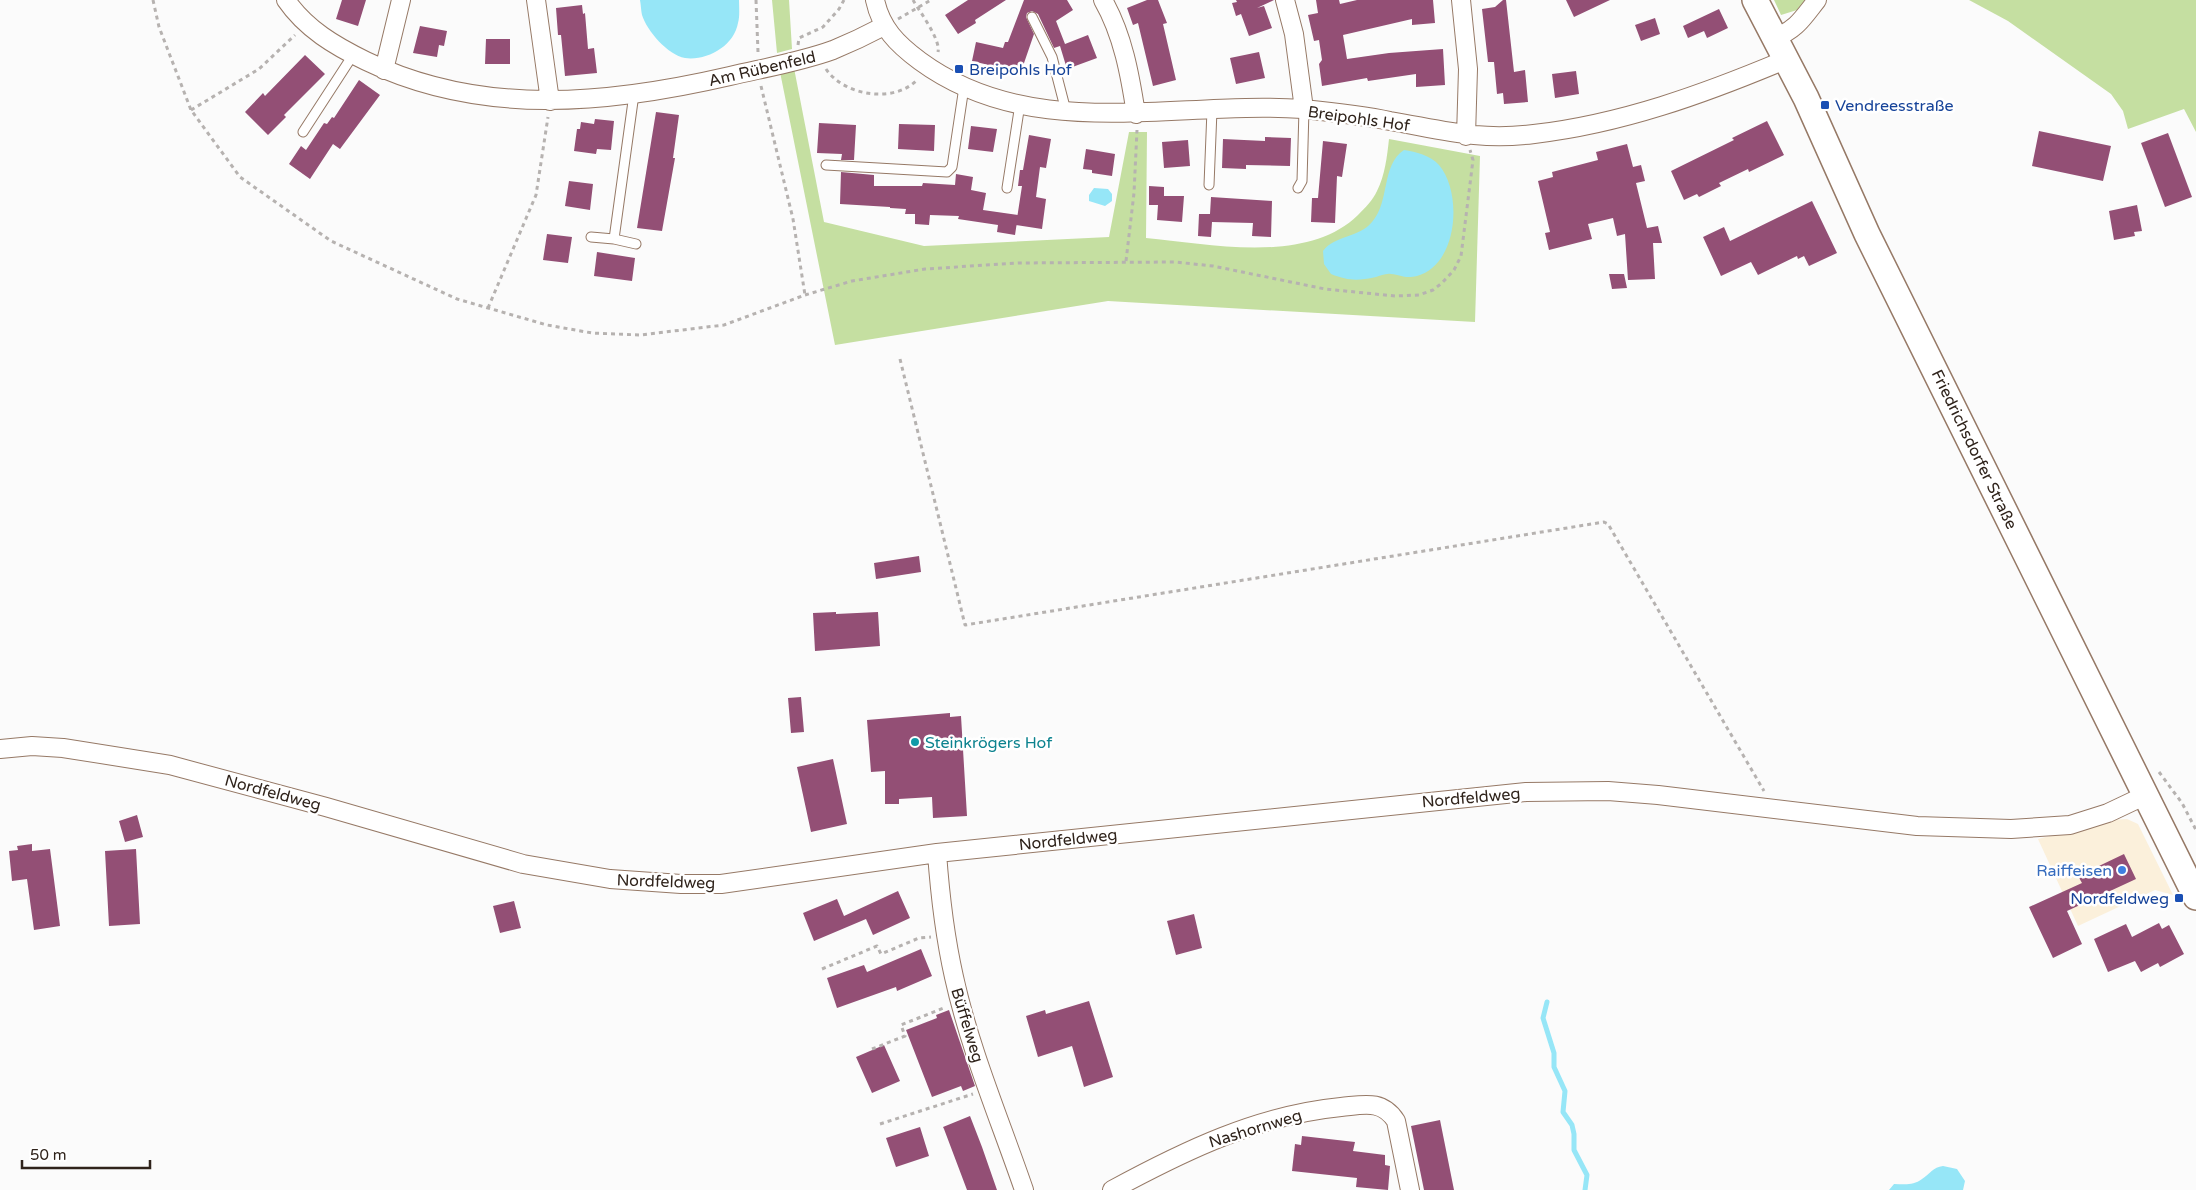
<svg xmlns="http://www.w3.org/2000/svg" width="2196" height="1190" font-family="'Varela Round',sans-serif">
  <rect width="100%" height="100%" fill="#fbfbfb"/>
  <path fill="#fbf0db" d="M2127 819 2138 824 2173 895 2155 890 2078 926 2038 839 2111 820Z"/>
  <path fill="#c5dfa1" d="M772 0H789L792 49 777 53Z
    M1774 0H1805L1797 10 1781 15Z
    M1969 0H2196V132L2184 109 2128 129 2123 111 2111 94 2008 21Z
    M794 68 824 222 924 246 1109 237 1129 132H1147L1146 238C1210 244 1307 265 1358 215 1365 208 1373 200 1377 191 1385 175 1387 157 1389 139L1480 156 1475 322 1108 301 835 345 780 72Z"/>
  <path fill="#96e6f7" d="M640 0H739C739 7 740 16 738 23 734 46 707 61 685 58 668 55 647 31 642 15 641 11 641 5 640 0Z
    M1404 150C1416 152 1430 155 1439 165 1463 193 1458 265 1417 276 1405 279 1401 275 1391 274 1386 273 1380 276 1376 277 1357 281 1349 281 1331 274L1324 264 1323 251C1335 235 1359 238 1372 222 1390 202 1381 165 1404 150Z
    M1094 188 1108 189 1112 194V201L1105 206 1089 201V195Z
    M1943 1166 1957 1169 1965 1181 1963 1190H1889L1894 1184C1904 1184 1913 1186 1922 1179 1930 1174 1933 1167 1943 1166Z"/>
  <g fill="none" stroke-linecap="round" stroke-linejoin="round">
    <path stroke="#96e6f7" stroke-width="5" d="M1547 1002 1543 1018 1554 1053V1067L1565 1091 1563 1112 1572 1125 1574 1134V1150L1587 1175 1585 1190"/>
  </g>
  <path fill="#934f75" d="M342 0H366L358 26 336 19Z
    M968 0H1006L975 20 976 23 958 34 945 15Z
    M1024 0H1067L1073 10 1056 21 1065 44 1088 35 1097 58 1067 69 1060 46 1054 48 1038 14 1032 11 1027 13 1026 17 1034 34 1023 66 1019 65 1016 75 997 69V67L972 61 976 42 1003 48 1005 42H1008Z
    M1147 0H1158L1167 23 1163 24 1176 80 1153 86 1138 23 1133 25 1127 8Z
    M1236 0H1274L1257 8 1264 6 1272 28 1249 36 1241 14 1236 16 1232 3 1237 2Z
    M1316 0H1339L1340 4 1357 0H1433L1435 23 1412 25V19L1343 35 1347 59 1389 53 1443 49 1445 85 1416 87V74L1368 81 1367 78 1322 86 1319 64 1322 60 1319 40 1314 41 1308 15 1318 13Z
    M1503 0H1506L1514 72 1525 70 1528 102 1504 104 1503 93 1497 94 1494 62H1488L1482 9 1495 7Z
    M1566 0H1610L1574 17Z
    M582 5 583 14 585 13 588 49 594 48 597 73 565 76 561 35H558L556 8Z
    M1719 9 1728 28 1707 38 1704 31 1688 38 1683 26Z
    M1655 18 1660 34 1641 41 1635 25Z
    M420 26 447 31 444 46 439 45 437 57 413 53Z
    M486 39H510V64H485Z
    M1259 52 1265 78 1236 84 1230 58Z
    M305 55 325 74 284 115 286 117 268 135 245 112 263 93 265 96Z
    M1576 71 1579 94 1555 98 1552 74Z
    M359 80 380 95 340 149 333 144 310 179 289 164 301 146 306 150 324 123 327 124 332 117 334 118Z
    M656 112 679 115 673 158H675L662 231 637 228Z
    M595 119 614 121 611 150 597 149 596 154 574 151 577 129H580L581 122 594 124Z
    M1767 121 1784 155 1749 172 1748 169 1719 183 1721 186 1699 197 1697 194 1684 200 1671 171 1734 140 1732 138Z
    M819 123 856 125 854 160H841L842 154 817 153Z
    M899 124 935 125 934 151 898 149Z
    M971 126 997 129 993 152 968 149Z
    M2039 131 2111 146 2103 181 2032 166Z
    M2168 133 2192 197 2165 207 2141 143Z
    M1029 135 1051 139 1046 168 1040 167 1036 197 1046 199 1042 229 1016 225 1022 186H1018L1020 170H1023Z
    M1265 137 1291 138 1290 166 1246 165V169L1222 168 1223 139 1265 141Z
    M1188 140 1190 166 1164 168 1162 142Z
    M1323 141 1347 144 1342 177 1337 176 1335 223 1311 222 1312 198H1318Z
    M1627 144 1633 167 1641 165 1645 181 1636 183 1647 228 1658 226 1662 243H1653L1655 279 1628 280 1625 234 1617 236 1613 218 1588 224 1592 239 1549 250 1545 233 1550 232 1538 181 1553 177 1552 172 1598 160 1596 152Z
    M1086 149 1115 154 1112 176 1092 173V170L1083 169Z
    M841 172 874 175V186H922L923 183 955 185 956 174 973 177 971 190 986 193 983 210 1018 215 1015 235 997 232 998 225 958 219 959 216 930 215 929 225 915 224V214H905L906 209 890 208V207L840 204Z
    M569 181 593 184 590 210 565 206Z
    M1149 186 1164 187V196H1184L1182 222 1157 220 1158 205H1149Z
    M1211 197 1272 201 1271 237 1252 236 1253 223 1212 222 1211 237 1198 236 1199 214H1210Z
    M1812 201 1837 253 1809 266 1804 256 1798 259 1797 256 1758 275 1751 262 1721 276 1703 237 1724 227 1730 241Z
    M2137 205 2142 231 2134 232 2135 236 2114 240 2109 211Z
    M547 234 572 237 568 263 543 260Z
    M597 252 635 258 632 281 594 276Z
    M1609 274H1624L1627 288 1612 289Z
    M919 556 921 572 876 579 874 563Z
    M836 612V614L878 612 880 646 815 651 813 613Z
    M801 697 804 732 791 733 788 698Z
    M950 713V717L961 716 967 816 933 818 932 797 899 799V804H885V771L871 772 867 720Z
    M833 759 847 824 811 832 797 767Z
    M137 815 143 837 125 842 119 821Z
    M32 844V851L50 849 60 926 34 930 27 879 12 881 9 851 18 850 17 846Z
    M136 849 140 924 109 926 105 851Z
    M2124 854 2136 879 2067 911 2082 944 2053 958 2029 907 2082 883 2078 876Z
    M898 891 910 918 873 935 866 919 814 941 803 913 837 899 844 916Z
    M514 901 521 928 500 933 493 906Z
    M1194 914 1202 948 1176 955 1167 921Z
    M2159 923 2162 929 2169 925 2184 954 2160 967 2158 963 2141 972 2135 961 2108 972 2094 939 2126 924 2132 937Z
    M921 949 932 976 897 991 896 987 837 1008 827 978 864 965 867 972Z
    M1089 1001 1113 1077 1084 1087 1072 1046 1038 1057 1026 1016 1045 1010 1046 1014Z
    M949 1010 975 1086 963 1091 961 1086 932 1097 906 1030 937 1018 936 1015Z
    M884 1045 900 1081 872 1093 856 1057Z
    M970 1116 982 1147 997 1190H967L944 1129 943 1127Z
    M1440 1120 1454 1190H1424L1411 1126Z
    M920 1127 929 1156 896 1167 886 1138Z
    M1302 1136 1355 1142 1353 1151 1385 1155V1165L1390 1166 1388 1190 1356 1187 1357 1178 1292 1171 1295 1144 1301 1145Z"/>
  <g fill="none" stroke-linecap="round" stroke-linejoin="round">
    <defs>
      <path id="service" d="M1032 17 1052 57 1066 111
        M303 132 353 55
        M826 165 947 172 952 167 964 87
        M1209 185 1212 110
        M1007 188 1020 104
        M1298 188 1302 181 1304 109
        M591 237 614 239 636 244
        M614 239 634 94"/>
      <path id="minor" d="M286 0C306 29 335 46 366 61 482 117 609 104 730 76 764 68 800 62 833 50 850 43 867 35 884 26
        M536 0 550 101
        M875 0C881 28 897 44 920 61 1033 144 1175 100 1303 109 1332 112 1361 115 1390 121 1443 130 1478 141 1534 134 1621 124 1704 94 1785 60
        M1103 0C1123 35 1130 75 1136 114
        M1285 0 1294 34 1304 109
        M1461 0 1468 69 1466 136
        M1773 39C1797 29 1802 19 1817 0
        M384 70 401 0
        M0 749 32 746 63 748 170 765 326 807 523 864 610 879 681 884H721L937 853 1526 792 1608 791 1658 795 1917 826 2011 829 2070 825 2108 813 2146 795
        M937 853C940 895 945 937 954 977 970 1050 1000 1120 1024 1190
        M1112 1190C1184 1151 1258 1115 1341 1107 1363 1105 1382 1099 1396 1121L1410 1190"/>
      <path id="secondary" d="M1755 0 1806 98 1867 234 2196 897"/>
    </defs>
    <use href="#service" stroke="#967966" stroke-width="11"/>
    <use href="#minor" stroke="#967966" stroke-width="20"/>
    <use href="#secondary" stroke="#967966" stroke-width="28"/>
    <path stroke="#b6b2b0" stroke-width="3" stroke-dasharray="4 4" stroke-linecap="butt" d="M153 0 159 27 191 110 240 177 331 241 457 299 547 325 592 333 640 335 724 325 805 295 852 281 925 269 1018 263 1175 262 1213 266 1325 289 1395 296 1419 295 1433 290 1442 283 1454 270 1461 256 1473 160 1470 150
      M756 0 758 52
      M913 0C920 12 941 40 938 52
      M898 19 931 0
      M798 45 799 38 823 27 839 9 844 0
      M826 69C844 96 895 104 918 79
      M761 86 793 219 805 295
      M191 110 259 69 295 35
      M1126 261 1134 193 1137 130
      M488 308 536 195 548 117
      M900 359 965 625 1604 522 1608 524 1764 791
      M2159 772 2182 803 2196 830
      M822 969 877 946 881 954 919 938 931 937
      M872 1049 905 1036 901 1025 946 1007
      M880 1124 973 1094"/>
    <use href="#service" stroke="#fff" stroke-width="9"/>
    <use href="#minor" stroke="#fff" stroke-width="18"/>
    <use href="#secondary" stroke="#fff" stroke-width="25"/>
  </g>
  <g fill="#1a4fb4" stroke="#fff" stroke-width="2">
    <rect x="954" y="64" width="10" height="10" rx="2.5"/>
    <rect x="1820" y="100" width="10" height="10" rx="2.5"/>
    <rect x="2174" y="893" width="10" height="10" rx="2.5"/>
  </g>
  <circle fill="#0f9aa8" stroke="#fff" stroke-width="2" cx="915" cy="742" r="5"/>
  <circle fill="#3f7fe0" stroke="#fff" stroke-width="2" cx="2122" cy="870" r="5"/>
  <g text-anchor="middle" stroke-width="5" stroke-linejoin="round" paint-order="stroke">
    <g font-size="16" fill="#2f231b" stroke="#fff">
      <text transform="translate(762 68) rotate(-13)" y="6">Am Rübenfeld</text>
      <text transform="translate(1359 118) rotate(8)" y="6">Breipohls Hof</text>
      <text transform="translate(1975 449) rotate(64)" y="6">Friedrichsdorfer Straße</text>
      <text transform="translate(273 792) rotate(15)" y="6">Nordfeldweg</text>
      <text transform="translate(1471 797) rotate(-5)" y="6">Nordfeldweg</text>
      <text transform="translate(1068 839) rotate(-6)" y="6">Nordfeldweg</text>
      <text transform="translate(666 881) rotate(2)" y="6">Nordfeldweg</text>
      <text transform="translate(968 1025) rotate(73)" y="6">Büffelweg</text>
      <text transform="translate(1255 1128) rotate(-17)" y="6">Nashornweg</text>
    </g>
    <g font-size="16" fill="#164399" stroke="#fff" text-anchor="start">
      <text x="969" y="75">Breipohls Hof</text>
      <text x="1835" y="111">Vendreesstraße</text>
      <text x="2169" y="904" text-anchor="end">Nordfeldweg</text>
    </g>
    <g font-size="16" fill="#0d838f" stroke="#fff" text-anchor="start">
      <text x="925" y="748">Steinkrögers Hof</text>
    </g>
    <g font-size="16" fill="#366cbe" stroke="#fff" text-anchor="end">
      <text x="2112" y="876">Raiffeisen</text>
    </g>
  </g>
  <path d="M22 1160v8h128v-8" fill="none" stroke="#2f231b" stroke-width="2.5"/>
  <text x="30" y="1160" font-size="15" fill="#2f231b" stroke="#ffffff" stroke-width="4" paint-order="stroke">50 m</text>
</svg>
